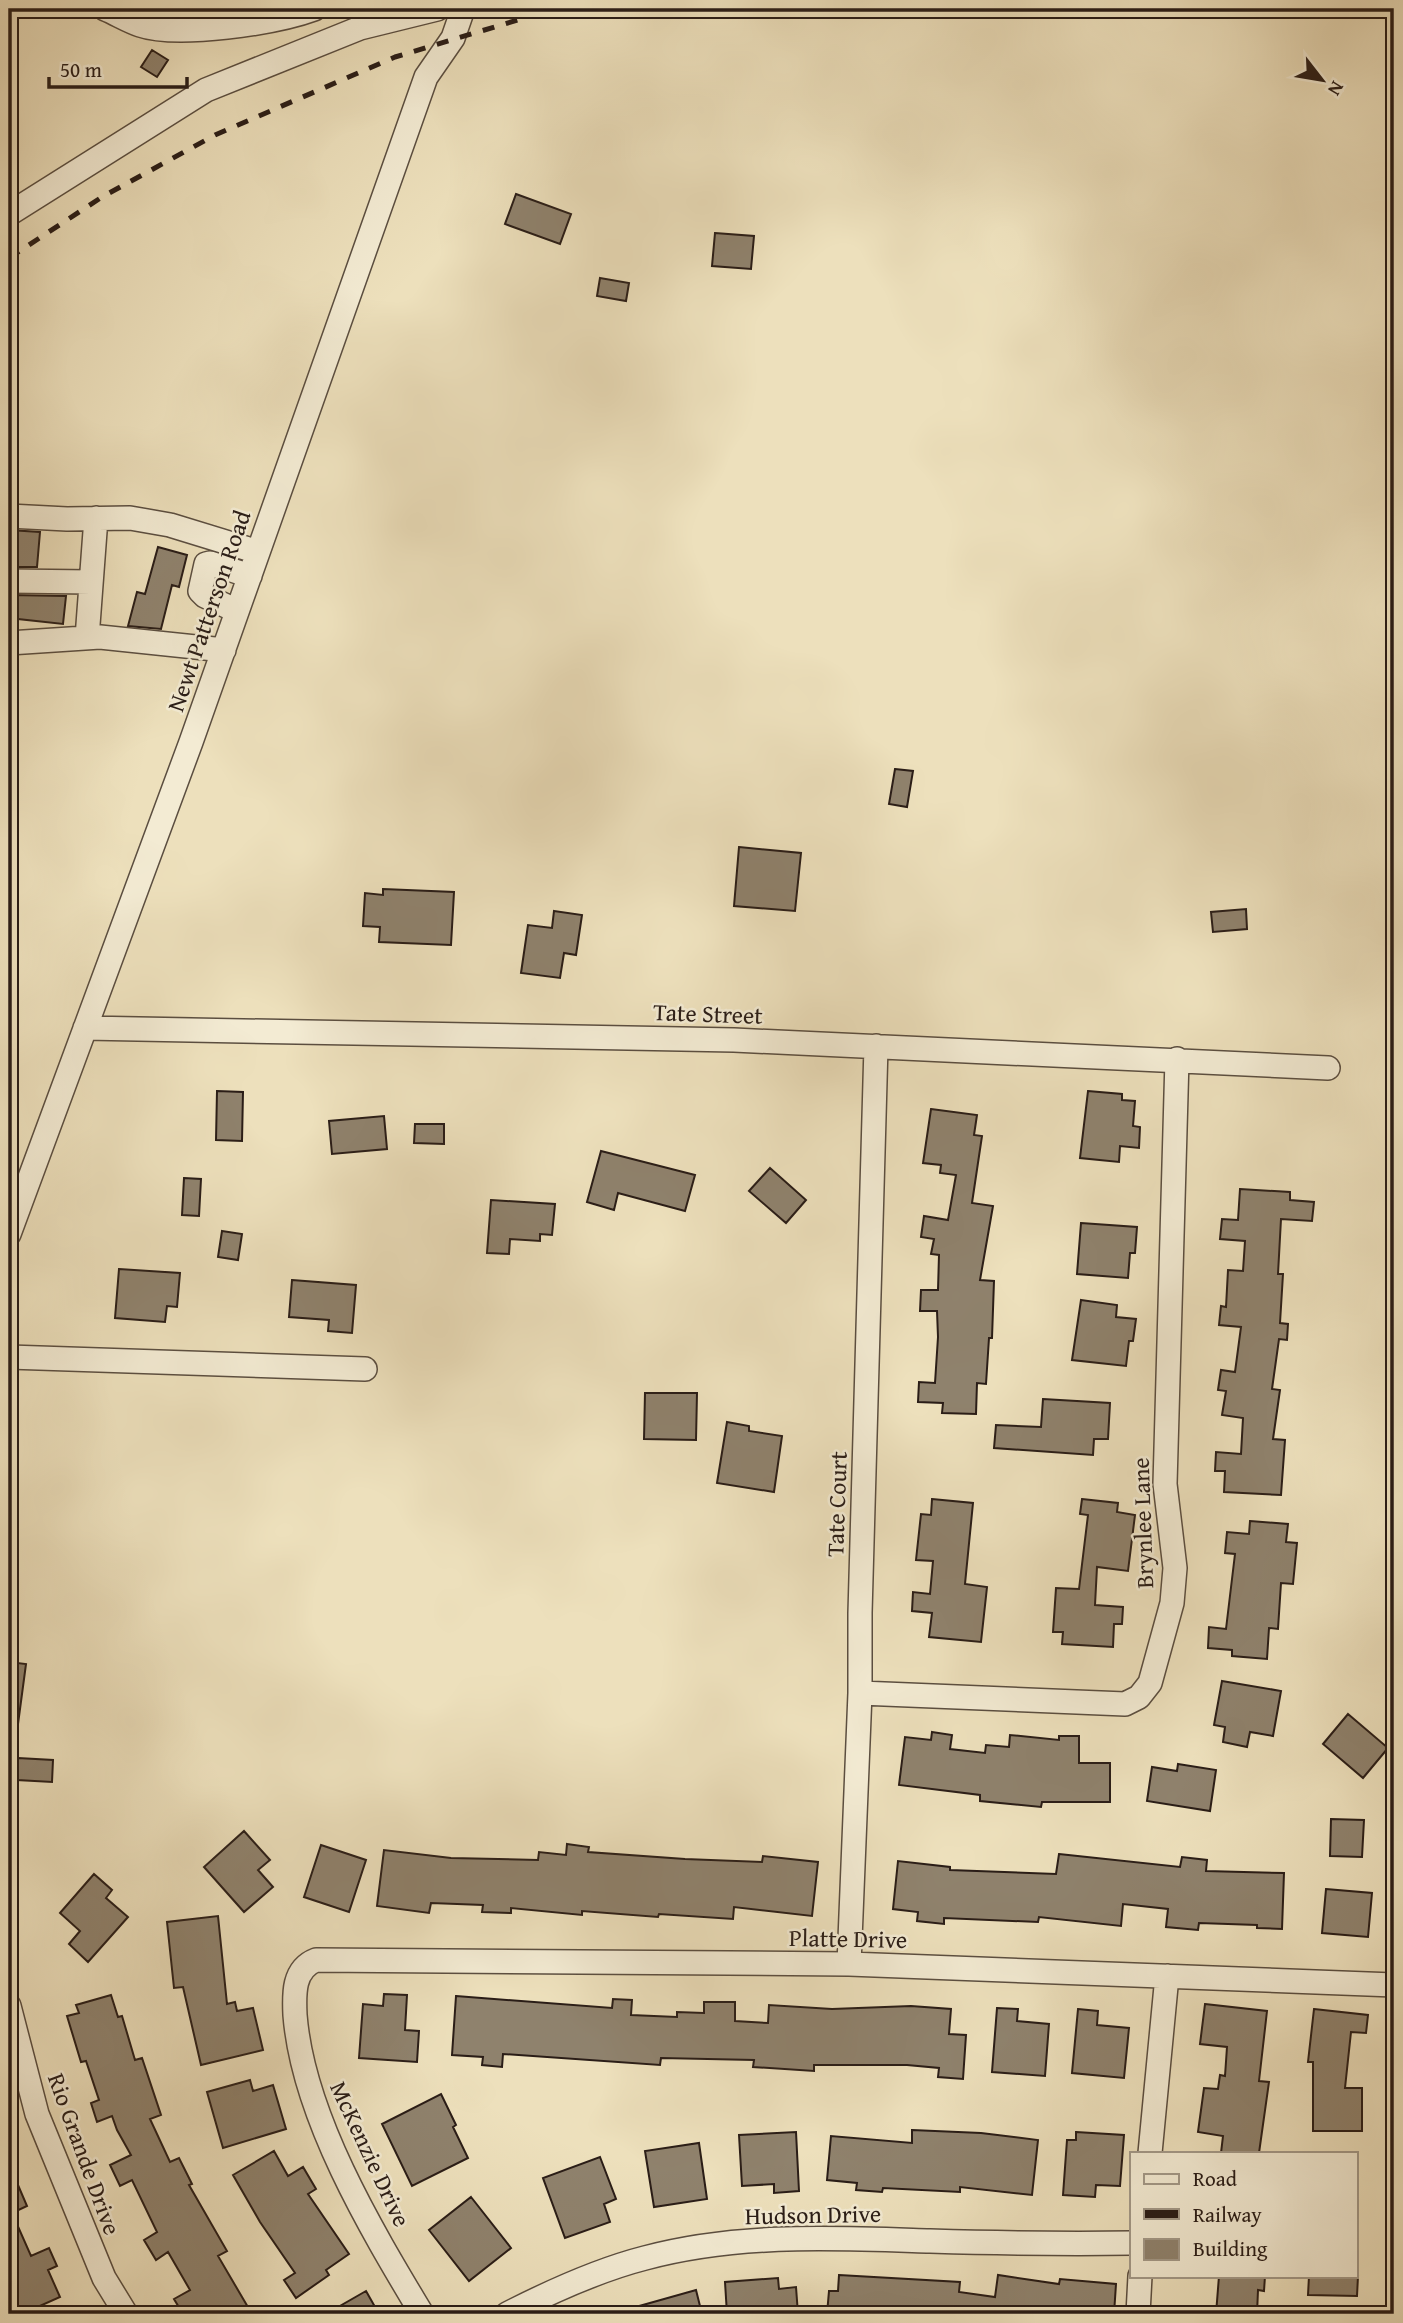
<svg xmlns="http://www.w3.org/2000/svg" width="1403" height="2323" font-family="'Gentium Book Plus',serif">
  <rect width="100%" height="100%" fill="#ede0bc"/>
  <filter id="stains"><feTurbulence type="fractalNoise" baseFrequency=".00286" numOctaves="4"/><feColorMatrix values="0 0 0 0 .2 0 0 0 0 .09 0 0 0 0 .02 0 0 0 .5 -.17"/></filter>
  <radialGradient id="worn" r=".72"><stop offset=".6" stop-color="#630" stop-opacity="0"/><stop offset="1" stop-color="#630" stop-opacity=".3"/></radialGradient>
  <path fill="#8f826d" stroke="#2a1d17" stroke-width="2" d="M152 50 168 60 157 77 141 67Z
    M516 194 571 214 560 244 505 224Z
    M715 233 754 236 751 269 712 266Z
    M600 278 629 283 626 301 597 296Z
    M9 530 40 532 37 567H9Z
    M158 547 187 555 179 587 172 585 161 629 128 626 137 592 145 594Z
    M9 595 66 596 63 624 9 618Z
    M895 769 913 771 907 807 889 804Z
    M739 847 801 853 795 911 734 906Z
    M383 889 454 892 451 945 379 942 380 927 363 926 365 893 383 895Z
    M1246 909 1247 929 1213 932 1211 912Z
    M554 911 582 915 576 955 564 953 560 978 521 973 528 925 552 928Z
    M217 1091 243 1092 242 1141 216 1140Z
    M1088 1091 1122 1094V1100L1135 1101 1133 1126 1140 1127 1139 1148 1120 1146 1119 1162 1080 1158Z
    M931 1109 977 1115 974 1135 982 1136 972 1203 993 1206 980 1280 994 1281 992 1338H989L986 1384 977 1383 976 1414 942 1413 943 1403 918 1402 919 1382 935 1383 938 1337 937 1311H920L921 1290H938L939 1255 931 1254 934 1239 921 1237 924 1216 948 1220 956 1175 940 1173 941 1165 923 1163Z
    M384 1116 387 1149 332 1154 329 1121Z
    M415 1124H444V1144L414 1143Z
    M601 1151 695 1175 685 1211 618 1193 614 1210 587 1202Z
    M770 1168 806 1200 786 1223 749 1191Z
    M184 1178 201 1179 199 1216 182 1215Z
    M1240 1189 1290 1192V1200L1314 1202 1312 1221 1281 1219 1278 1274H1283L1280 1323 1288 1324 1287 1340 1279 1339 1272 1389 1280 1390 1273 1439 1285 1440 1281 1495 1224 1492 1225 1471H1215L1216 1452 1241 1454 1243 1418 1222 1415 1226 1391 1218 1390 1221 1370 1235 1372 1241 1327 1219 1325 1221 1306 1226 1307 1228 1270 1243 1271 1245 1241 1220 1239 1222 1219 1238 1220Z
    M491 1200 555 1204 552 1235 540 1234V1241L510 1239 509 1254 487 1253Z
    M1081 1223 1137 1227 1135 1253H1130L1128 1278 1077 1274Z
    M222 1231 242 1234 238 1260 218 1257Z
    M119 1269 180 1273 177 1307 167 1306 165 1322 115 1318Z
    M292 1280 356 1285 352 1333 328 1331 329 1320 289 1317Z
    M1081 1300 1117 1305 1116 1317 1136 1319 1133 1341H1129L1126 1366 1072 1360Z
    M645 1393H697L696 1440 644 1439Z
    M1043 1399 1110 1403 1108 1439H1094L1093 1455 994 1448 996 1425 1041 1427Z
    M727 1422 749 1426V1431L782 1436 774 1492 717 1483Z
    M932 1499 973 1503 965 1584 987 1587 981 1642 929 1637 932 1613 912 1611 913 1592 930 1594 933 1561 916 1560 921 1514 931 1515Z
    M1082 1499 1118 1503 1117 1512 1135 1515 1128 1571 1097 1567 1095 1605 1123 1607 1122 1624H1114L1113 1647 1062 1644 1063 1632H1053L1056 1588 1079 1589 1088 1515 1080 1514Z
    M1250 1521 1288 1524 1286 1542 1297 1543 1293 1584 1281 1583 1278 1629 1269 1628 1267 1659 1232 1656V1650L1208 1648 1209 1627 1226 1629 1235 1554 1225 1553 1227 1532 1249 1534Z
    M9 1662 26 1664 18 1724H9Z
    M1222 1681 1281 1691 1273 1736 1250 1732 1247 1747 1223 1742 1225 1727 1214 1725Z
    M1348 1714 1388 1748 1363 1778 1323 1744Z
    M932 1732 952 1735 950 1749 985 1753 986 1745 1009 1747 1010 1735 1059 1740V1736H1079V1763H1110V1802H1042L1041 1807 980 1801V1795L899 1785 905 1737 931 1740Z
    M18 1758 53 1760 52 1782 17 1780Z
    M1178 1764 1216 1770 1210 1811 1147 1801 1152 1767 1177 1771Z
    M1331 1819 1364 1820 1362 1857 1330 1856Z
    M244 1831 270 1860 258 1870 273 1887 244 1912 204 1867Z
    M567 1844 589 1847 588 1852 685 1859 762 1862 763 1856 818 1862 812 1916 734 1907 733 1919 659 1914 658 1917 582 1911V1915L511 1908V1913L482 1912 483 1905 431 1903 429 1913 377 1906 384 1850 451 1858 538 1860 539 1852 566 1855Z
    M321 1845 366 1860 349 1912 304 1897Z
    M1059 1854 1180 1867 1182 1857 1207 1860 1206 1871 1284 1873 1282 1929 1257 1928V1925L1199 1923 1198 1930 1166 1927 1168 1909 1123 1904 1121 1926 1039 1917 1038 1922 944 1918V1924L917 1921 918 1912 893 1909 898 1861 950 1867V1870L1056 1874Z
    M94 1874 112 1890 106 1898 128 1917 88 1962 69 1944 80 1931 60 1913Z
    M1326 1889 1372 1893 1368 1937 1322 1933Z
    M218 1916 227 2004 235 2002 237 2011 253 2008 263 2050 201 2065 183 1987 174 1988 167 1922Z
    M384 1994 407 1995 405 2030 419 2031 417 2062 359 2058 363 2004 383 2006Z
    M111 1995 118 2017 122 2016 135 2060 142 2058 161 2115 150 2119 170 2162 179 2158 192 2184 189 2185 227 2251 218 2256 252 2314H183L174 2299 190 2290 168 2252 156 2260 144 2240 157 2232 132 2180 120 2186 110 2165 131 2155 117 2130 112 2116 97 2122 91 2103 99 2100 86 2061 81 2062 67 2016 79 2013 76 2005Z
    M456 1996 612 2008 613 1999 632 2000 631 2015 677 2017V2012L704 2013V2002H735V2021L768 2023 769 2005 832 2009 911 2006 951 2009 949 2034 966 2035 963 2079 938 2077 939 2068 907 2065H814V2071L753 2067 754 2060 661 2058 660 2065 503 2054 502 2067 482 2065 483 2057 452 2055Z
    M1205 2004 1267 2011 1259 2081 1269 2082 1259 2153H1221L1223 2136 1198 2132 1204 2088 1218 2089 1220 2075 1225 2076 1227 2047 1200 2044Z
    M997 2008 1018 2009 1017 2021 1049 2024 1045 2076 992 2072Z
    M1078 2009 1098 2011 1097 2025 1129 2028 1124 2078 1072 2073Z
    M1314 2009 1368 2015 1366 2033 1351 2032 1345 2088H1362V2131H1313V2062H1308Z
    M250 2080 253 2091 273 2085 286 2129 223 2148 207 2092Z
    M441 2094 456 2125 453 2127 468 2158 412 2186 382 2124Z
    M912 2130 981 2133 1038 2140 1032 2195 960 2187V2192L883 2188 882 2192 856 2190 857 2183 827 2180 831 2136 912 2143Z
    M796 2132 799 2191 774 2193V2184L742 2186 739 2135Z
    M1076 2132 1124 2135 1120 2186 1096 2185 1095 2197 1063 2195 1067 2140H1076Z
    M699 2143 707 2199 654 2207 645 2151Z
    M274 2151 288 2176 303 2167 316 2189 308 2194 349 2254 326 2270 329 2275 296 2298 284 2280 295 2273 260 2222 233 2175Z
    M600 2157 616 2199 604 2204 610 2222 565 2238 543 2178Z
    M9 2164 27 2206 12 2213 31 2256 49 2248 57 2266 48 2270 60 2297 22 2314H16L9 2299Z
    M471 2197 511 2248 469 2281 429 2230Z
    M839 2275 960 2282 959 2292 995 2297 998 2275 1059 2284 1060 2279 1116 2284 1114 2314H827L829 2291H838Z
    M1219 2276H1265L1264 2291 1258 2290 1257 2314H1216Z
    M1309 2276H1358L1357 2296 1308 2295Z
    M778 2278 779 2289 796 2287 798 2314H727L725 2282Z
    M696 2290 702 2314H626L625 2310Z
    M366 2291 379 2314H326Z"/>
  <g fill="none" stroke-linecap="round" stroke-linejoin="round">
    <defs>
      <path id="minor" d="M105 9C117 14 128 21 140 25 178 38 276 23 314 9
        M9 214 206 90 360 28 437 9
        M9 516 67 519 130 518 170 525 258 552
        M9 581 91 582
        M237 611 205 596 200 591 206 564 210 563 250 576
        M87 638 96 518
        M9 643 100 637 224 650
        M85 1028 734 1040 1328 1068
        M9 1234 191 742 426 77 453 38 463 9
        M9 1357 365 1369
        M860 1693 1125 1704 1139 1697 1150 1683 1172 1603 1175 1568 1165 1484 1177 1059
        M849 1964 860 1693V1613L876 1046
        M9 2006 37 2114 104 2278 126 2314
        M1150 2153 1167 1976
        M422 2314C371 2229 303 2116 295 2015 294 1994 293 1969 316 1960L849 1964 1394 1985
        M507 2314C550 2292 598 2270 645 2258 738 2233 835 2238 930 2241 997 2243 1064 2244 1132 2243
        M1138 2314 1140 2276"/>
    </defs>
    <use href="#minor" stroke="#5b4e40" stroke-width="26"/>
    <use href="#minor" stroke="#f3ebd3" stroke-width="23"/>
    <path stroke="#2a1d17" stroke-width="5" stroke-dasharray="12 12" stroke-linecap="butt" d="M9 258 102 197 215 135 395 57 554 9"/>
  </g>
  <g text-anchor="middle" stroke-width="5" stroke-linejoin="round" paint-order="stroke">
    <g font-size="24" fill="#2a1d17" stroke="#f3ebd3">
      <text transform="translate(209 611) rotate(-71)" y="8">Newt Patterson Road</text>
      <text transform="translate(708 1014) rotate(2)" y="8">Tate Street</text>
      <text transform="translate(837 1504) rotate(-88)" y="8">Tate Court</text>
      <text transform="translate(1143 1523) rotate(-92)" y="8">Brynlee Lane</text>
      <text transform="translate(848 1939) rotate(1)" y="8">Platte Drive</text>
      <text transform="translate(84 2154) rotate(70)" y="8">Rio Grande Drive</text>
      <text transform="translate(370 2154) rotate(65)" y="8">McKenzie Drive</text>
      <text transform="translate(813 2215) rotate(-1)" y="8">Hudson Drive</text>
    </g>
  </g>
  <rect width="1403" height="2323" fill="none" stroke="#ede0bc" stroke-width="35"/>
  <rect x="10" y="10" width="1382" height="2302" fill="none" stroke="#2a1d17" stroke-width="3.5"/>
  <rect x="18" y="18" width="1368" height="2288" fill="none" stroke="#2a1d17" stroke-width="2"/>
  <rect x="1130" y="2152" width="228" height="126" fill="#f3ebd3" stroke="#a39988" stroke-width="2"/>
  <rect x="1144" y="2174" width="35" height="10" fill="#f3ebd3" stroke="#a39988" stroke-width="2"/>
  <text x="1193" y="2186" font-size="21" fill="#2a1d17">Road</text>
  <rect x="1144" y="2209" width="35" height="10" fill="#2a1d17" stroke="#a39988" stroke-width="2"/>
  <text x="1193" y="2222" font-size="21" fill="#2a1d17">Railway</text>
  <rect x="1144" y="2239" width="35" height="21" fill="#8f826d" stroke="#a39988" stroke-width="2"/>
  <text x="1193" y="2256" font-size="21" fill="#2a1d17">Building</text>
  <g transform="translate(1322 80) rotate(121)" stroke="#f3ebd3" stroke-width="5" paint-order="stroke">
  <path d="M0-5L12 26L0 18L-12 26Z" fill="#2a1d17"/>
  <text y="-10" font-size="19" font-weight="bold" text-anchor="middle" fill="#2a1d17">N</text>
  </g>
  <path d="M49 77v10h138v-10" fill="none" stroke="#2a1d17" stroke-width="3.5"/>
  <text x="60" y="77" font-size="21" fill="#2a1d17" stroke="#f3ebd3" stroke-width="5" paint-order="stroke">50 m</text>
  <rect width="100%" height="100%" filter="url(#stains)"/>
  <rect width="100%" height="100%" fill="url(#worn)"/>
</svg>
